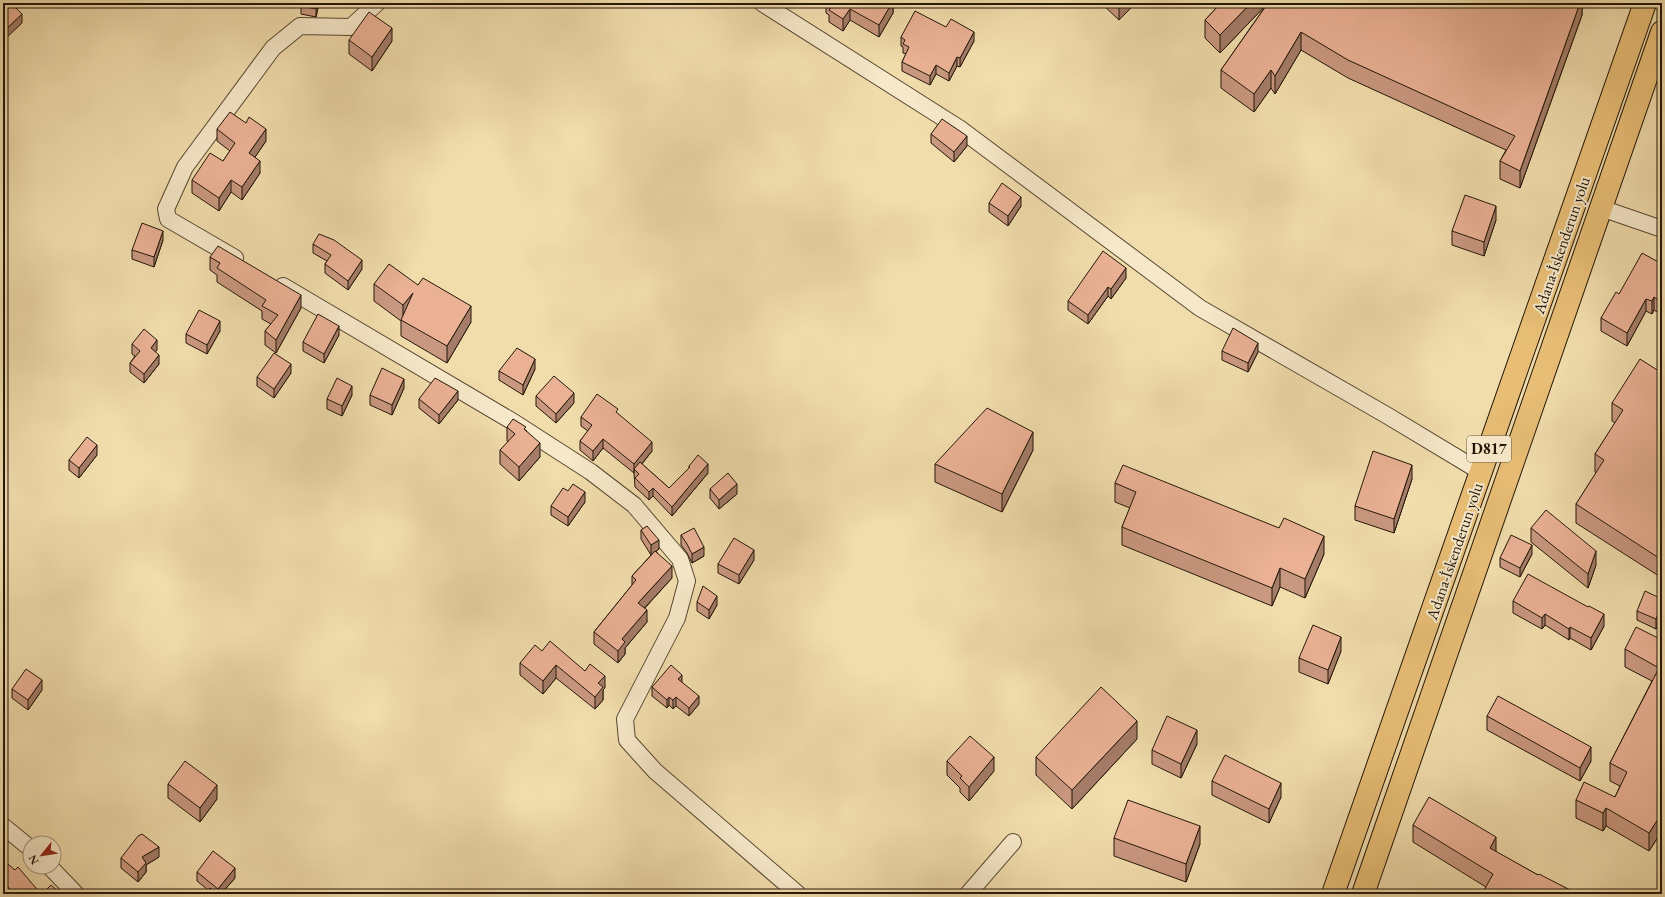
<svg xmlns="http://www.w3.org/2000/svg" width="1665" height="897" font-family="'EB Garamond',serif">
  <rect width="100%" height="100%" fill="#f1dcac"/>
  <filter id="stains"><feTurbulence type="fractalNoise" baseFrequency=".005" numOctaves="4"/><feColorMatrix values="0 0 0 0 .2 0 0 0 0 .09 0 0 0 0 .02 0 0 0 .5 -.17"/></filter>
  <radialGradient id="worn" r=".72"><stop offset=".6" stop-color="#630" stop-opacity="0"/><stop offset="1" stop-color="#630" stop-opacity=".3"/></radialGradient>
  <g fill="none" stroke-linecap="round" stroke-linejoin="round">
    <defs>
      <path id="street" d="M762 3 959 128 1200 308 1388 416 1481 472
        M1601 208 1662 229
        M235 258 168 219 166 209 185 167 273 48 300 26 351 27 377 3
        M283 286 515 423 591 472 634 505 680 559 687 581 677 618 625 719 627 740 655 771 798 894
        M3 826 30 848
        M50 867 76 894
        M968 894 1013 842"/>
      <path id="highway" d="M1333 894 1645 3
        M1363 894 1662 32"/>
    </defs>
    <use href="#street" stroke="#574831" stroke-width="18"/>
    <use href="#highway" stroke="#241708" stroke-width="24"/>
    <use href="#street" stroke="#f6e8c9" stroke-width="16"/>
    <use href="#highway" stroke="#e8be76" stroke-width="22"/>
  </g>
  <path fill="#c99880" stroke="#241708" d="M302 3H333L331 7 319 4 316 17 301 14V6Z
    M820 3H893V13L879 37 850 20 843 31 829 22V15L826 13V7Z
    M1101 3H1136L1119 20Z
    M1221 3H1582V15L1520 188 1500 179V161L1506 150 1348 78 1301 50 1275 94 1271 88 1254 112 1221 88V70L1267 4 1220 53 1205 38V20Z
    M901 37 974 41 960 67 957 66 949 81 936 74 930 85 902 71V62L906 54 903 53V47L901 46Z
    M349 40 392 41 372 71 349 54Z
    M217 129 266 141 255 157 260 173 242 200 231 192 219 211 192 193V180L223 161 230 151 217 141Z
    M931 134 967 146 954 162 931 143Z
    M989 203 1021 206 1008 226 989 212Z
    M1496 220 1484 256 1452 245V231Z
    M163 240 154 267 132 259V250Z
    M313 244 362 269 348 290 325 273V264L327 261 313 253Z
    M210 257 301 308 276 353 265 345V331L271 324 262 319V311L217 282V275L210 270Z
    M1662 264V315L1654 310 1652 314 1646 311 1627 346 1601 331V318L1619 294Z
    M1126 278 1111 299 1108 296 1088 324 1068 310V301Z
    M374 284 418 285 471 322 447 363 401 336V321L374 301Z
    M220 331 207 354 186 343V334Z
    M339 335 324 363 303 351V342Z
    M132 344 157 350 155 352 159 364 144 383 130 372V363L135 356 132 354Z
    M1222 351 1258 352 1248 372 1222 360Z
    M535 369 523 395 499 380V371Z
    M291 373 274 398 257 386V377Z
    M1662 373V578L1576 523V504L1596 473 1595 472V454L1615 423 1612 421V403Z
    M404 388 392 415 370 405V395Z
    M352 395 342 416 327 409V399Z
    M536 396 574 403 556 423 536 406Z
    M419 399 458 400 439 424 419 408Z
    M618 414 652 451 642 464 669 488 689 468V466L708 473 672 516 653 496 649 500 635 487 634 473 603 448 593 461 580 450V441L588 431 581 426V417Z
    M507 427 526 430 540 457 519 481 500 464V450L508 442 507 441Z
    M1033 450 1002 512 935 482V464Z
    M97 455 79 478 69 470V460Z
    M1412 479 1394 533 1355 520V506Z
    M1115 483 1324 554 1305 598 1280 587 1272 606 1122 545V527L1130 508 1115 502Z
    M710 489 737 494 719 509 710 498Z
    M585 502 568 526 551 515V506Z
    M1531 528 1596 565 1588 588 1531 542Z
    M641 530 659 549 656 551 672 578 645 608 647 622 625 648V654L618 663 594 644V632L632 585V576L652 554 651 555 641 539Z
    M681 535 704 556 692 563 687 553 681 545Z
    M1532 554 1520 577 1500 567V558Z
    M754 560 739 584 718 573V564Z
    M1662 599 1656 629 1637 620V611Z
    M1513 601 1604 626 1591 650 1570 638 1569 640 1545 625 1542 629 1513 613Z
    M697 602 717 605 709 619 697 611Z
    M1662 640V831L1649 851 1606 826 1603 831 1576 818V800L1615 797 1620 786 1610 781V763L1652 681 1625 667V649Z
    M542 651 605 688 603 690V700L595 709 556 678 543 694 520 675V663Z
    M1341 651 1328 684 1299 672V658Z
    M682 682 699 704 689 716 676 706 673 709 669 705 667 708 652 696V687Z
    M12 689 42 690 28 710 12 698Z
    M1487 716 1591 761 1580 781 1487 730Z
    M1137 739 1072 809 1036 775V757Z
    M1197 744 1181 778 1152 764V750Z
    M947 761 994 771 969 801 960 792V788L947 775Z
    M1212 781 1281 797 1269 823 1212 795Z
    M168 784 217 799 200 822 168 798Z
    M1413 825 1496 852 1538 875 1578 894 1486 887 1413 842Z
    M1114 838 1200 844 1186 882 1114 856Z
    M159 857 146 865V872L138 882 121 868V858Z
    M3 860 41 894H6L3 891Z
    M197 872 235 878 221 894H205L208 890 197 881Z"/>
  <path fill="#a47c68" stroke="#241708" d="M318 3H319L316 17V9Z
    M892 3H893V13L879 37V25Z
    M1119 3H1136L1119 20Z
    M1251 3H1268L1220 53V35Z
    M1580 3H1582V15L1520 188V171Z
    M850 9V20L843 31V19Z
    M22 14V23L3 41V32Z
    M392 28V41L372 71V57Z
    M974 32V41L960 67V58Z
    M1301 32V50L1275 94V76Z
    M957 57V66L949 81V73Z
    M936 65V74L930 85V76Z
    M1271 70V88L1254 112V94Z
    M266 129V141L249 166V153Z
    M967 136V146L954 162V152Z
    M260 161V173L242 200V187Z
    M231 180V192L219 211V198Z
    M1021 197V206L1008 226V216Z
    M1496 206V220L1484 256V242Z
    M163 231V240L154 267V257Z
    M362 260V269L348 290V281Z
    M1126 268V278L1111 299V289Z
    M1108 287V296L1088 324V315Z
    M413 293 403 320V305Z
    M301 295V308L276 353V340Z
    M1654 297V310L1652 314V301Z
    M1646 299V311L1627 346V333Z
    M471 306V322L447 363V346Z
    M220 321V331L207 354V345Z
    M339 326V335L324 363V354Z
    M157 340V350L151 358V348Z
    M1258 343V352L1248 372V363Z
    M159 355V364L144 383V374Z
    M535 359V369L523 395V385Z
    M291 364V373L274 398V389Z
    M404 379V388L392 415V405Z
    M352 386V395L342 416V406Z
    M458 391V400L439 424V415Z
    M574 393V403L556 423V414Z
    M1033 432V450L1002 512V494Z
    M603 439V448L593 461V451Z
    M652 442V451L636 471 634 469V473V464Z
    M540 443V457L519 481V467Z
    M97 445V455L79 478V468Z
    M708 464V473L672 516V507Z
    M1412 465V479L1394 533V519Z
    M737 484V494L719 509V500Z
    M653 488V496L649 500V492Z
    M585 492V502L568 526V517Z
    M1324 536V554L1305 598V579Z
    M659 540V549L651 555V545Z
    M1532 545V554L1520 577V568Z
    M704 547V556L692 563V554Z
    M754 550V560L739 584V575Z
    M1596 551V565L1588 588V574Z
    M672 566V578L638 615V603Z
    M1280 568V587L1272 606V588Z
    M717 596V605L709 619V610Z
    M1662 606V616L1656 629V619Z
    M647 610V622L625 648V654L618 663V651L622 639Z
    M1545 614V625L1542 629V618Z
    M1604 614V626L1591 650V638Z
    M1570 627V638L1569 640V629Z
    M1341 637V651L1328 684V670Z
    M556 665V678L543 694V681Z
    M682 675V683L678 679Z
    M605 676V688L603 690V700L595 709V697L598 683Z
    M42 680V690L28 710V700Z
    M699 696V704L689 716V708Z
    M669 697V705L667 708V700Z
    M676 697V706L673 709V700Z
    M1137 721V739L1072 809V790Z
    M1197 730V744L1181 778V764Z
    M6 732V745L3 749V735Z
    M1591 747V761L1580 781V768Z
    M994 757V771L969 801V787Z
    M1281 783V797L1269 823V809Z
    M217 785V799L200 822V808Z
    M1606 808V826L1603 831V813Z
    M1662 813V831L1649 851V833Z
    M1200 826V844L1186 882V864Z
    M1496 837V855L1490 848Z
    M159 847V857L146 865V872L138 882V872L142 857Z
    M235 868V878L221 894H218V889Z"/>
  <path fill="#eab195" stroke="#241708" d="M3 3H11L22 14 3 32Z
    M302 3H318L316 9 301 6Z
    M828 3H892L879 25 850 9 843 19 829 10 832 6Z
    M1221 3H1251L1220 35 1205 20Z
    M1268 3H1580L1520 171 1500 161 1515 136 1348 60 1301 32 1275 76 1271 70 1254 94 1221 70Z
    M915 11 946 27 951 19 974 32 960 58 957 57 949 73 936 65 930 76 902 62 909 47 903 44 905 40 901 37Z
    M369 12 392 28 372 57 349 40Z
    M230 112 246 123 249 117 266 129 249 153 260 161 242 187 231 180 219 198 192 180 210 153 223 161 235 143 217 129Z
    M942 119 967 136 954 152 931 134Z
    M1002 183 1021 197 1008 216 989 203Z
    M1465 195 1496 206 1484 242 1452 231Z
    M142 223 163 231 154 257 132 250Z
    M319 234 334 240 362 260 348 281 325 264 331 255 313 244Z
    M218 246 301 295 276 340 265 331 278 315 262 306 266 300 217 268 220 263 210 257Z
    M1103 251 1126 268 1111 289 1108 287 1088 315 1068 301Z
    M1642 253 1662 264V303L1654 297 1652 301 1646 299 1627 333 1601 318 1616 292 1619 294Z
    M389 264 418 285 423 278 471 306 447 346 401 320 413 293 403 305 374 284Z
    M199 310 220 321 207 345 186 334Z
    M318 314 339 326 324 354 303 342Z
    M1233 328 1258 343 1248 363 1222 351Z
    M144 329 157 340 151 348 159 355 144 374 130 363 140 351 132 344Z
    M517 348 535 359 523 385 499 371Z
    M274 353 291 364 274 389 257 377Z
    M1640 359 1662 373V560L1576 504 1604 460 1595 454 1623 410 1612 403Z
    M382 368 404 379 392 405 370 395Z
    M554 376 574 393 556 414 536 396Z
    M337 378 352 386 342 406 327 399Z
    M435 378 458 391 439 415 419 399Z
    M597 394 618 409 616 412 652 442 634 464 603 439 593 451 580 441 592 425 581 417Z
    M987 408 1033 432 1002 494 935 464Z
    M513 419 526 427 524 429 540 443 519 467 500 450 515 434 507 427Z
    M87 437 97 445 79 468 69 460Z
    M1373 451 1412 465 1394 519 1355 506Z
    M698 455 708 464 672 507 653 488 649 492 635 478 639 474 634 469 640 462 669 488 690 467 689 466Z
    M1123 465 1279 528 1284 518 1324 536 1305 579 1280 568 1272 588 1122 527 1136 492 1115 483Z
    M728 473 737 484 719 500 710 489Z
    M573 484 585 492 568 517 551 506 563 488 568 491Z
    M1546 510 1596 551 1588 574 1531 528Z
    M647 526 659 540 651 545 641 530Z
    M694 528 704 547 692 554 687 544 681 535Z
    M1511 535 1532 545 1520 568 1500 558Z
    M734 538 754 550 739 575 718 564Z
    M655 551 672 566 638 603 647 610 622 639 625 642 618 651 594 632 636 580 632 576Z
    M1528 574 1588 607 1589 606 1604 614 1591 638 1570 627 1569 629 1545 614 1542 618 1513 601Z
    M703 586 717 596 709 610 697 602Z
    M1645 591 1662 599V606L1656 619 1637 611Z
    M1313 625 1341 637 1328 670 1299 658Z
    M1636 627 1662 640V813L1649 833 1606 808 1603 813 1576 800 1584 782 1615 797 1627 772 1610 763 1659 668 1625 649Z
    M550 641 585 671 590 664 605 676 598 683 603 687 595 697 556 665 543 681 520 663 535 645 542 651Z
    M671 665 682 675 678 679 699 696 689 708 676 697 673 700 669 697 667 700 652 687Z
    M26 669 42 680 28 700 12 689Z
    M1101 687 1137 721 1072 790 1036 757Z
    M1498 696 1591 747 1580 768 1487 716Z
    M1167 716 1197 730 1181 764 1152 750Z
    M3 730 6 732 3 735Z
    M970 736 994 757 969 787 960 778 962 776 947 761Z
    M1225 755 1281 783 1269 809 1212 781Z
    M185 761 217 785 200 808 168 784Z
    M1429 797 1496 837 1490 848 1538 875 1539 874 1578 894H1482L1493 874 1413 825Z
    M1128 800 1200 826 1186 864 1114 838Z
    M142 834 159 847 142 857 146 863 138 872 121 858 138 836Z
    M213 851 235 868 218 889 197 872Z
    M3 860 15 870 18 867 41 894H14L8 887 3 883Z
    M51 885 61 894H42Z
    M210 888 217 894H205Z"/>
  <g text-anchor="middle" stroke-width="4" stroke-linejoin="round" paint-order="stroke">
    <rect fill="#f6e8c9" stroke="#635642" stroke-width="1" x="1467" y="436" width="44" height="26" rx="3"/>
    <g font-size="15" font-weight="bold" fill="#241708">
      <text x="1489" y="454">D817</text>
    </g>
    <g font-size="16" fill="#241708" stroke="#f6e8c9">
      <text transform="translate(1561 245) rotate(-71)" y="6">Adana-İskenderun yolu</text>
      <text transform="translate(1454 551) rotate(-71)" y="6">Adana-İskenderun yolu</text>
    </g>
  </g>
  <rect width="1665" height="897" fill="none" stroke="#f1dcac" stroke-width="16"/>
  <rect x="4" y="4" width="1657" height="889" fill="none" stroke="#241708" stroke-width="2"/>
  <rect x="8" y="8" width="1649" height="881" fill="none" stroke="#241708"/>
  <g transform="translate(42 855) rotate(240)"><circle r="19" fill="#f6e8c9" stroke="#a2947c"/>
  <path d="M0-3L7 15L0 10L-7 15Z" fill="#8f2418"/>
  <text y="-6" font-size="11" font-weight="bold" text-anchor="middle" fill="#241708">N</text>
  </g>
  <rect width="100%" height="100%" filter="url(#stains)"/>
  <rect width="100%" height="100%" fill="url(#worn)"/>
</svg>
